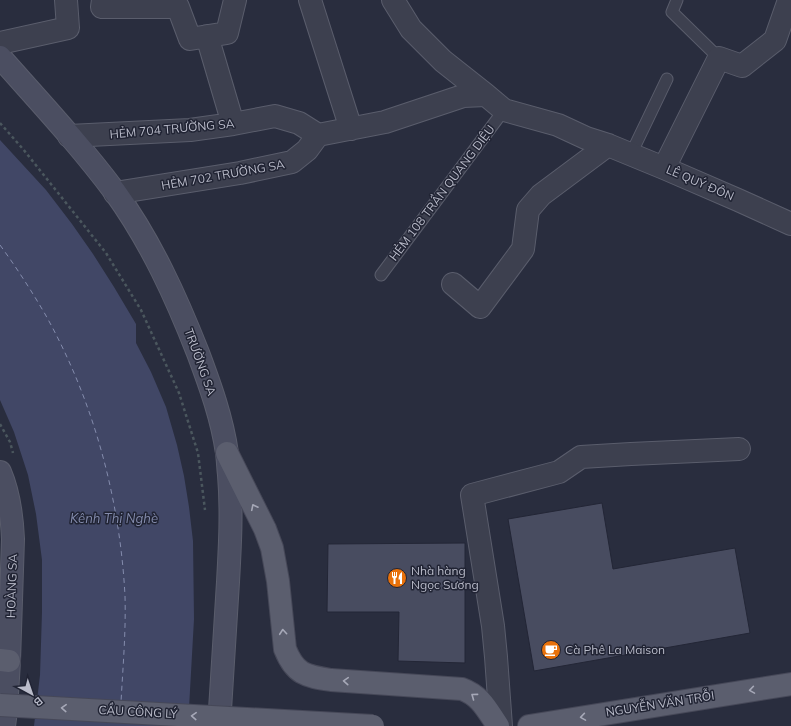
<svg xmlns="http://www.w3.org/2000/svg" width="791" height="726" font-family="Mulish,sans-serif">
  <rect width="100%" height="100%" fill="#292d3e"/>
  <path fill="#414766" d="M0 140 46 190 72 224 93 254 114 287 136 324V343L151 372 166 407 177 445 184 476 189 507 193 541 194 619 188 726H34L40 675 42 612V560L36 514 28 475 14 432 0 400Z"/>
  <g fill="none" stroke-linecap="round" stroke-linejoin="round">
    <path stroke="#848cad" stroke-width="1" stroke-dasharray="5 4" stroke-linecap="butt" d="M0 245C16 267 31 290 45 314 93 399 120 498 125 596 126 631 123 666 121 702"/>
  </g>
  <path fill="#484c60" stroke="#232636" d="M602 503 613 569 735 548 750 633 534 671 508 519Z
    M465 543V663L398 661 399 612H327L328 544Z"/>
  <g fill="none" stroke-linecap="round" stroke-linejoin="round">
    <defs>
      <path id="lane" d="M677 0 672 12 719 58
        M631 154 667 79
        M381 275 504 110"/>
      <path id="street" d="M103 0 102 7H178L190 39 227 33 235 0
        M310 0 351 129
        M393 0 411 29 443 61 486 95 504 110 558 125 586 138 608 145 664 168 738 200 791 224
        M207 36 233 124
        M0 43 68 28 66 0
        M318 135 385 122 463 96 486 95
        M69 136 190 130 233 124 275 116 299 123 318 135
        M664 168 719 58 742 66 775 40 789 0
        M115 193 240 173 292 162 307 150 318 135
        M453 284 480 307 523 249 528 210 541 195 608 145
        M501 726 496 657 493 626 472 495 559 472 581 457 631 454 739 449"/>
      <path id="secondary" d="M0 57C39 101 80 145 115 192 151 242 176 297 198 353 210 385 222 418 227 453 228 460 228 467 229 475 232 511 230 546 228 582 225 630 222 678 219 726
        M0 472C9 493 12 516 13 539L9 661 6 711 4 726"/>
      <path id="primary" d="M227 453 265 529 272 548 278 581 285 649C295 674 305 676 331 680L462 689C481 696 487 710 498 726
        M0 660 9 661
        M529 726 791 684"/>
    </defs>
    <use href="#lane" stroke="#5a5d6c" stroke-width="13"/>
    <use href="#street" stroke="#5a5d6c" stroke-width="24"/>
    <use href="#secondary" stroke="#5a5d6c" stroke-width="24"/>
    <use href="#primary" stroke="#464858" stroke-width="24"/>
    <path stroke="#4b575e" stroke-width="2.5" stroke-dasharray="3 3" stroke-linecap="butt" d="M0 123 23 149 106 253 141 310 179 393 198 453 205 510
      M0 424 10 442 13 453"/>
    <use href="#lane" stroke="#3d404f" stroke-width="11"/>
    <use href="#street" stroke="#3d404f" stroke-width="22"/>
    <use href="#secondary" stroke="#4b4e61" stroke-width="22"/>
    <use href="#primary" stroke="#5b5e6e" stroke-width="22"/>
    <defs>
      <path id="primary-bridge" d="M0 705 373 726"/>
    </defs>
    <use href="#primary-bridge" stroke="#464858" stroke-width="24" stroke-linecap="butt"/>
    <use href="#primary-bridge" stroke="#5b5e6e" stroke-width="22"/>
  </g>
  <defs><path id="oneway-chevron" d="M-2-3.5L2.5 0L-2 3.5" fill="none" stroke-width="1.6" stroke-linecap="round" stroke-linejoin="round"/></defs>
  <g stroke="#a6a8b7">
    <use href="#oneway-chevron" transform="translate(254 507) rotate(-116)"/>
    <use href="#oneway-chevron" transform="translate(283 632) rotate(-95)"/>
    <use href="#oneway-chevron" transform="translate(346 681) rotate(-176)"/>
    <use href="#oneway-chevron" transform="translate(752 690) rotate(171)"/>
    <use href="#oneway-chevron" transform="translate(474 696) rotate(-144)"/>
    <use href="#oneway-chevron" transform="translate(64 708) rotate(-177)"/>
    <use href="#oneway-chevron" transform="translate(194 716) rotate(-177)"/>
    <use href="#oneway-chevron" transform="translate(583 717) rotate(171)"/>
  </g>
  <defs>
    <symbol id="restaurant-disc" viewBox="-11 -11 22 22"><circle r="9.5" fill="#e8710a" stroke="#212434"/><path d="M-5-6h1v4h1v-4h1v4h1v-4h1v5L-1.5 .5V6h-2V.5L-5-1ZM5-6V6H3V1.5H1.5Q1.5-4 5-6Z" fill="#fff"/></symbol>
    <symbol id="cafe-disc" viewBox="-11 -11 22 22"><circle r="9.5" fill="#e8710a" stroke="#212434"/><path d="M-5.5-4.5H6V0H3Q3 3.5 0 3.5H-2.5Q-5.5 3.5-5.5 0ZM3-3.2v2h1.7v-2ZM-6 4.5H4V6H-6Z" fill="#fff"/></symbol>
  </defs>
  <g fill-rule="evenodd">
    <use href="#restaurant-disc" x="386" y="567" width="22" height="22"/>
    <use href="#cafe-disc" x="540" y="639" width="22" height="22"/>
  </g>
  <g text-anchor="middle" stroke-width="3" stroke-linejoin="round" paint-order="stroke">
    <g font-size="12" fill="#b9bbc9" stroke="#212434">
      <text transform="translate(172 129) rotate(-5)" y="4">HẺM 704 TRƯỜNG SA</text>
      <text transform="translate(223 175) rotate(-10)" y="4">HẺM 702 TRƯỜNG SA</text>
      <text transform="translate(700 183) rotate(23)" y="4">LÊ QUÝ ÐÔN</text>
      <text transform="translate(442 193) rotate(-53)" y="4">HẺM 108 TRẦN QUANG DIỆU</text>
      <text transform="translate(200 362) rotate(70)" y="4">TRƯỜNG SA</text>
      <text transform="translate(12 586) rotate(-88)" y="4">HOÀNG SA</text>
      <text transform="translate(660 704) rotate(-9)" y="4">NGUYỄN VĂN TRỖI</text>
      <text transform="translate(138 712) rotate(3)" y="4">CẦU CÔNG LÝ</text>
    </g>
    <g font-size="12" fill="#b9bbc9" stroke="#212434" text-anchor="start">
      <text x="411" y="575">Nhà hàng<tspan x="411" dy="14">Ngọc Sương</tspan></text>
      <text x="565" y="654">Cà Phê La Maison</text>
    </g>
    <g font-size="13" font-style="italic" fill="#848cad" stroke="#212434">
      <text x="114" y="523">Kênh Thị Nghè</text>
    </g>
  </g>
  <g transform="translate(32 694) rotate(140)" stroke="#212434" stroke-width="3" paint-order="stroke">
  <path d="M0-3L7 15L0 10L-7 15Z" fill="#b9bbc9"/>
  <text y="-6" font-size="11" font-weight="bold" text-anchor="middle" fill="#b9bbc9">B</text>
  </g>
</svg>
